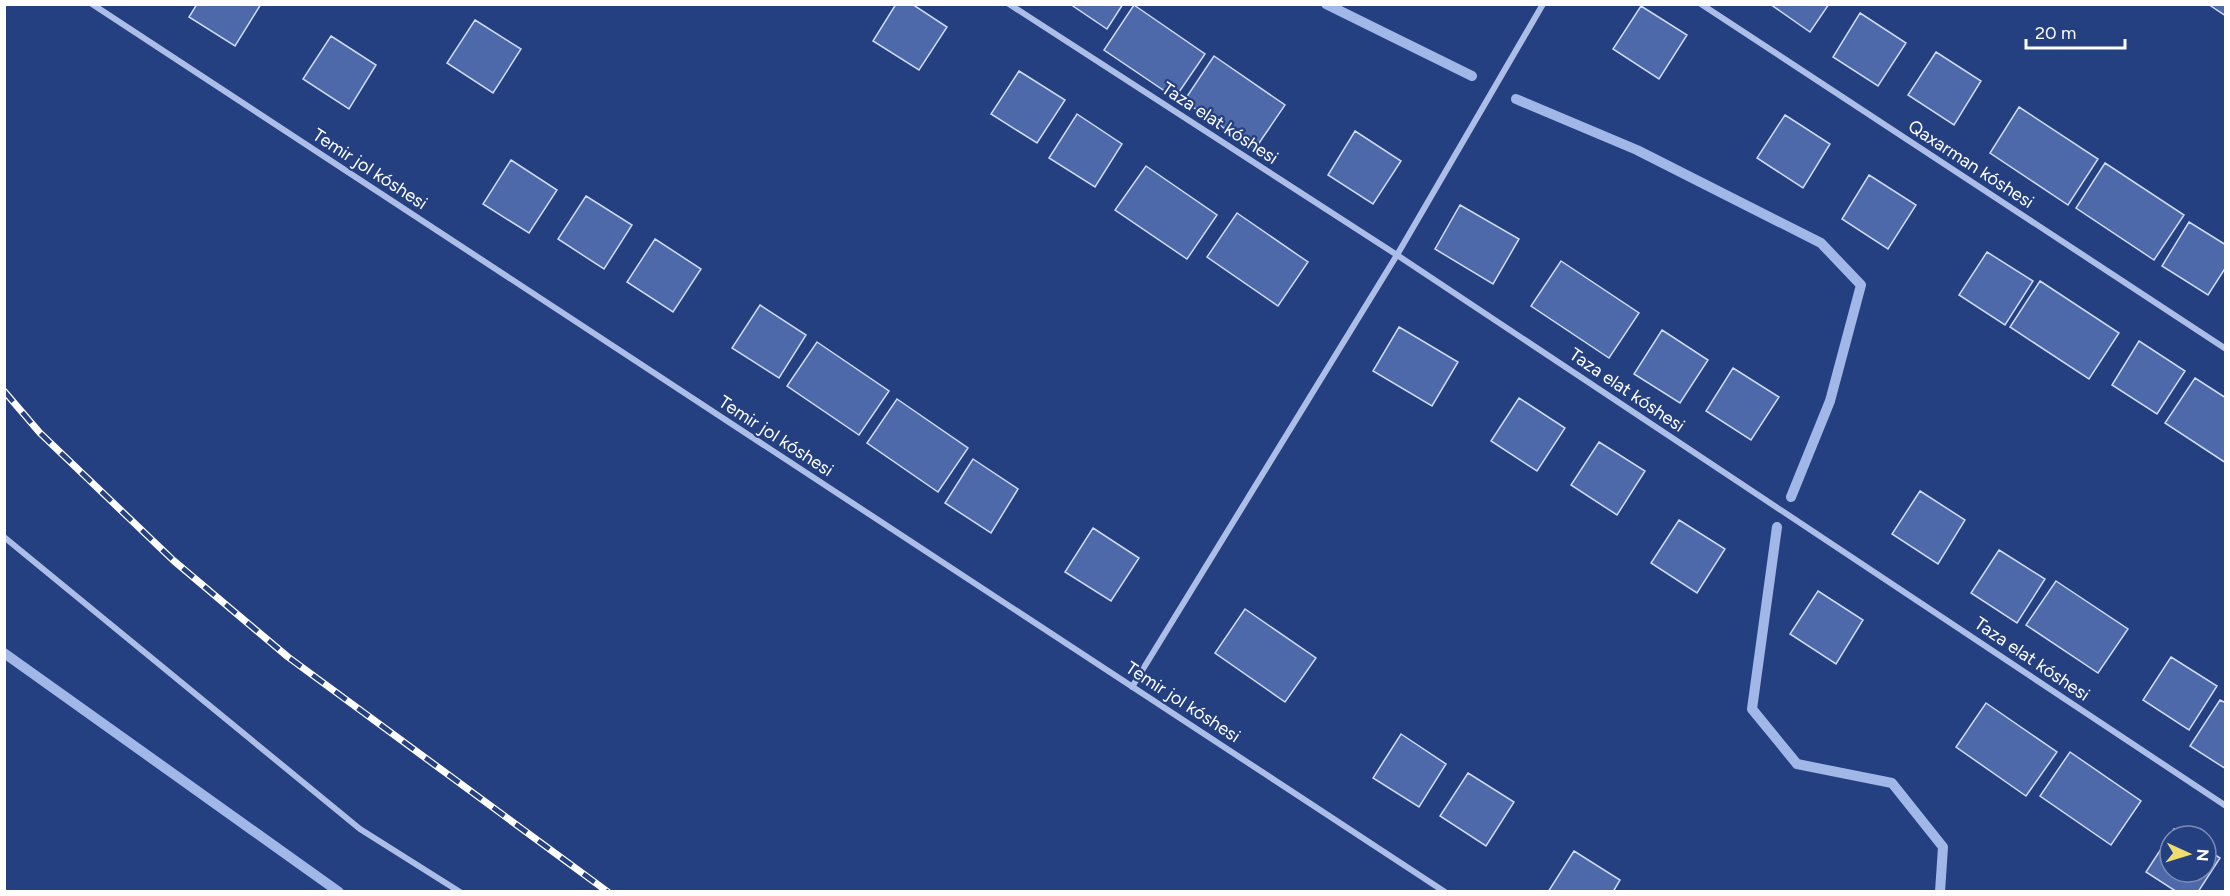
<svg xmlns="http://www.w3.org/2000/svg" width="2230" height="896" font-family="Figtree,sans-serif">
  <rect width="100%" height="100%" fill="#254081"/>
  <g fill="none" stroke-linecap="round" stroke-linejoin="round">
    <path stroke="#a0b7e7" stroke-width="10" d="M1326 4 1472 76
      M1516 99 1637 150 1821 243 1861 285 1830 401 1791 497
      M1777 527 1752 709 1797 764 1892 783 1943 847 1940 892
      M4 653 339 892"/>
  </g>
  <path fill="#4d69a9" stroke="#cfdbf5" stroke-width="1.5" d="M197 4H261L235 46 189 17Z
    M896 4H912L947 27 919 70 873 41Z
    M1070 4H1123L1107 29Z
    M1770 4H1829L1810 32Z
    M2208 4H2226V16Z
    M1134 5 1205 54 1175 98 1104 50Z
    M1641 6 1687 35 1659 79 1613 49Z
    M1860 13 1906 43 1878 86 1833 57Z
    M475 20 521 49 493 93 447 63Z
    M331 36 376 65 349 109 303 79Z
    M1936 52 1981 81 1954 125 1908 95Z
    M1214 56 1285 105 1255 149 1184 101Z
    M1019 71 1065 100 1037 143 991 114Z
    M2019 107 2098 159 2068 205 1990 153Z
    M1077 114 1122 144 1095 187 1049 158Z
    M1785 115 1830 144 1803 188 1757 158Z
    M1355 131 1401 161 1373 204 1328 175Z
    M511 160 557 190 529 233 483 204Z
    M2105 163 2184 215 2154 260 2076 208Z
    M1146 166 1217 215 1187 259 1115 210Z
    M1869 175 1916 205 1888 249 1842 219Z
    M586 196 632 225 604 269 558 239Z
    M1460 205 1519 239 1493 284 1435 249Z
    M1237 213 1308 262 1278 306 1207 257Z
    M2189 222 2226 245V267L2208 295 2162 266Z
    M655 239 701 269 673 312 627 282Z
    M1987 252 2033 281 2005 325 1959 295Z
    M1561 261 1639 313 1609 358 1531 306Z
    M2040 281 2119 333 2089 379 2010 327Z
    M760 305 806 335 779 378 732 348Z
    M1399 327 1458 362 1432 406 1373 371Z
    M1662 330 1708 360 1680 403 1634 374Z
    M2139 341 2185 371 2157 414 2112 385Z
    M817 342 889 391 859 435 787 386Z
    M1733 368 1779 397 1751 440 1706 411Z
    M2195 378 2226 398V463L2165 423Z
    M1519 398 1565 428 1537 471 1491 441Z
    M897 399 968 448 938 492 867 443Z
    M1599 442 1645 471 1617 515 1571 485Z
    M973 459 1018 489 991 533 945 503Z
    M1920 491 1965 520 1938 564 1892 534Z
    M1679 520 1725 549 1697 593 1651 563Z
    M1093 528 1139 558 1111 601 1065 572Z
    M1999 550 2045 579 2017 623 1971 593Z
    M2056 581 2128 629 2098 673 2026 625Z
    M1818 591 1863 620 1836 664 1790 634Z
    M1245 609 1316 658 1285 702 1215 653Z
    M2171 657 2217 686 2189 730 2143 700Z
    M2220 700 2226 703V769L2190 746Z
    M1986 703 2057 752 2026 796 1956 747Z
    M1401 734 1446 764 1419 807 1373 778Z
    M2070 752 2141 801 2111 845 2040 796Z
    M1468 773 1514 802 1486 846 1440 816Z
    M2174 829 2186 836H2170V872H2206V849L2220 858 2198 892H2177L2146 872Z
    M1574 851 1620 880 1613 892H1548Z"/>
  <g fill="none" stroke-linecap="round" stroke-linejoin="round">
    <path stroke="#acbee7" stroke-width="6" d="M92 4 1445 892
      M1009 4 1397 255 2226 806
      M1701 4 2226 349
      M4 537 360 829 460 892
      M1132 687 1397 255 1543 4"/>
    <defs>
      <path id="rail" d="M4 391 40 433 174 561 288 657 608 892"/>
    </defs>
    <use href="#rail" stroke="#fff" stroke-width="7"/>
    <use href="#rail" stroke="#254081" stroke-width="4.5" stroke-dasharray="14" stroke-linecap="butt"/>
  </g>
  <g text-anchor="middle" stroke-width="4.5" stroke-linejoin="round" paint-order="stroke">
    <g font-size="18" fill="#fff" stroke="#254081">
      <text transform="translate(1220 123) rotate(33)" y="6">Taza elat kóshesi</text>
      <text transform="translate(1971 164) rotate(33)" y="6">Qaxarman kóshesi</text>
      <text transform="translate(370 169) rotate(33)" y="6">Temir jol kóshesi</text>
      <text transform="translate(1627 390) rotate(34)" y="6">Taza elat kóshesi</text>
      <text transform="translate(776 436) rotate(33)" y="6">Temir jol kóshesi</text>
      <text transform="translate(2032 659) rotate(34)" y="6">Taza elat kóshesi</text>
      <text transform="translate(1183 702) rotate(33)" y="6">Temir jol kóshesi</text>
    </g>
  </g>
  <rect width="2230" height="896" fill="none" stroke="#ffffff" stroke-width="12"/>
  <g transform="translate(2188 854) rotate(94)"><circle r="28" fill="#254081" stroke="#7c8cb3" stroke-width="1.5"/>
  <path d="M0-4.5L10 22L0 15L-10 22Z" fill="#f0dd70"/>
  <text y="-9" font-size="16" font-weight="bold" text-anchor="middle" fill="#ffffff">N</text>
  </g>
  <path d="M2026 39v9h99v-9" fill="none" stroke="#ffffff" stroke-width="3"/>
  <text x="2035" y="39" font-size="18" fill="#ffffff" stroke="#254081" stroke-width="4.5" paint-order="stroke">20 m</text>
</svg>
